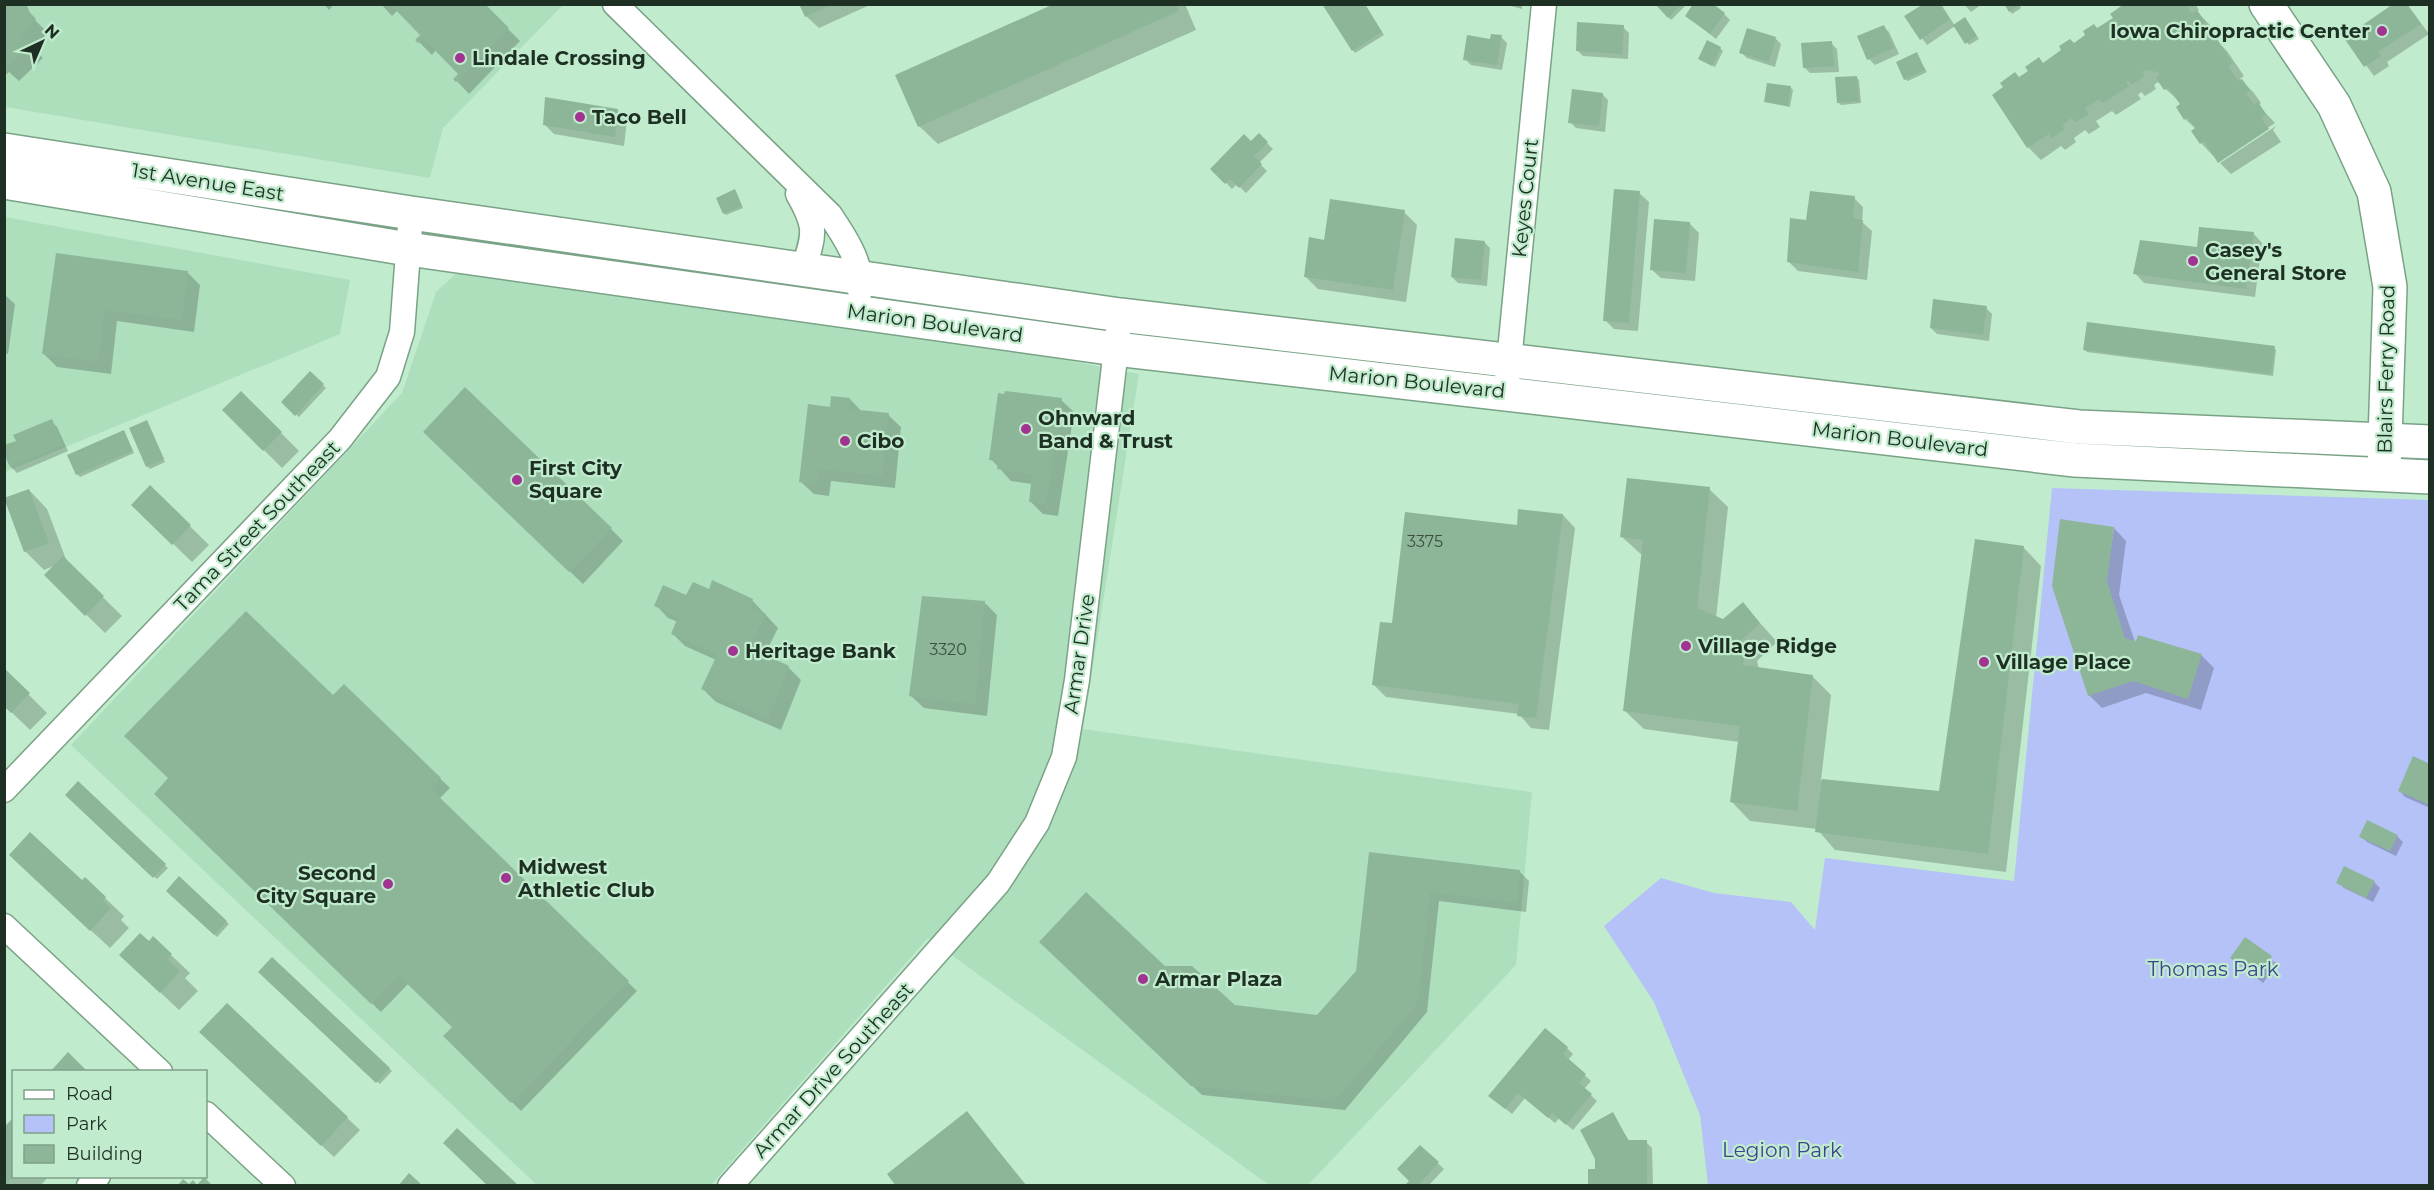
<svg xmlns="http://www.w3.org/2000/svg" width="2434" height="1190" font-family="Montserrat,sans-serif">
  <rect width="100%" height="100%" fill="#c0ebcc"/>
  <path fill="#aedfbd" d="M560 4 562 6 443 128 430 178 5 107 4 5Z
    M5 217 350 280 340 334 5 472Z
    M459 271 932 335 1139 374 1083 729 1532 792 1516 965 1308 1185H1269L928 938 711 1185 538 1186 71 745 402 393 436 292Z"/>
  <path fill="#b5c2f8" d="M2052 488 2429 500V1185H1708L1700 1115 1654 1002 1604 926 1661 878 1714 893 1791 902 1815 930 1825 858 2014 881Z"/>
  <path fill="#0003" d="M4 4H26L32 17 48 33 33 48 43 58 19 81 9 72 4 76Z
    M324 4H334L329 10Z
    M381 4H483L520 41 469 94 455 79 460 74 436 50 432 55 417 40 422 35 398 10 392 16Z
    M801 4H872L819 28 806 16Z
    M1057 4H1185L1196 30 938 144 919 126Z
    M1364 4 1384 35 1355 53 1353 50Z
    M1504 4H1522V9Z
    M1657 4H1685L1686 5 1671 20Z
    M1924 4H1941L1955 26 1967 22 1979 39 1969 45 1955 26 1927 45 1906 17Z
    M1964 4H1982L1971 12Z
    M2005 4H2019L2021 8 2012 14Z
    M2126 4H2195L2199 10 2196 11 2210 25 2217 36 2214 38 2227 51 2244 76 2240 79 2254 93 2261 103 2258 105 2275 123 2219 160V162L2201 143 2196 129 2185 119 2179 101 2158 82 2154 85 2156 89 2145 96 2141 92 2138 95 2141 99 2116 115 2112 111 2096 121 2100 127 2089 134 2085 130 2074 138 2076 142 2065 150 2061 146 2041 160 2028 147 2019 79 2115 18Z
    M2396 4H2407L2429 34 2387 62 2389 66 2374 76 2346 38Z
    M1724 14 1730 20 1716 39 1687 16Z
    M1883 26 1889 32 1899 54 1875 65 1869 59Z
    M1623 27 1629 33 1628 59 1583 56 1577 50Z
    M1501 37 1507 43 1502 70 1471 65 1465 59Z
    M1775 38 1781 44 1775 67 1747 58 1741 52Z
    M1831 43 1837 49 1839 72 1810 73 1804 67Z
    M1720 48 1723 51 1715 67 1703 61Z
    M1916 54 1927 72 1908 81 1905 79Z
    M1856 77 1859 80 1861 103 1841 105 1838 102Z
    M1790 87 1793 90 1790 107 1766 102Z
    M1602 94 1608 100 1605 132 1576 128 1570 122Z
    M617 110 627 120 624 146 554 134 544 124Z
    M2276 126 2273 130 2281 142 2231 174 2220 163Z
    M1259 135 1273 149 1259 163 1267 171 1246 193 1237 184 1232 189 1212 168Z
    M1639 193 1649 202 1638 331 1614 329 1605 320Z
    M737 194 743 208 726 215 724 213Z
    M1854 198 1863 207 1862 222 1872 231 1867 280 1798 271 1788 261 1807 221Z
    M1404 212 1417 225 1406 302 1318 289 1305 276 1326 241Z
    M1689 223 1699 233 1695 281 1661 278 1651 269Z
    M2253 233 2262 243 2255 297 2144 283 2135 273 2198 249Z
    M1484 242 1490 248 1487 286 1458 283 1452 277Z
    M57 255 187 272 200 285 194 332 117 321 111 374 57 367 44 354Z
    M4 294 15 304 8 354 4 353Z
    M1986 308 1992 314 1989 341 1937 334 1931 328Z
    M2274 348 2276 350 2273 376 2087 352 2085 350Z
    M310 373 326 388 299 417 283 402Z
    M241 393 299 451 282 468 224 410Z
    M850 399 862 412 888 415 901 427 895 488 831 481 829 496 814 494 801 482 832 408Z
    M1061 400 1074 412 1058 516 1043 514 1030 501 1032 484 1011 481 991 459Z
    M51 421 57 427 68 451 17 473 11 467 4 450Z
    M147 422 165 462 150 469 147 466Z
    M124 432 134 453 80 477 77 474Z
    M437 444 611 529 623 541 583 584Z
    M150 487 209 545 192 562 133 505Z
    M1709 489 1728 507 1716 618 1723 621 1743 604 1777 642 1757 661 1759 669 1813 677 1831 695 1821 780 1940 792 2023 547 2041 566 2006 872 1835 850 1817 829 1750 821 1732 802 1739 742 1644 729 1625 711 1643 556 1622 537Z
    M29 490 47 509 67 562 122 616 105 633 46 575 56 565 44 570 25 551Z
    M1563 515 1575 528 1549 730 1531 728 1519 714 1386 697 1373 684 1393 625 1518 526Z
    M2114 528 2126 541 2119 595 2136 645 2139 636 2202 656 2214 668 2201 710 2146 693 2102 708 2089 695Z
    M711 591 752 600 778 628 764 656 788 667 801 680 781 730 716 702 703 689 716 660 685 646 673 634 678 622 668 618 656 605Z
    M985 603 997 615 987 716 924 708 911 696Z
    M4 670 47 713 30 730 4 705Z
    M344 686 450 788 439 799 637 991 521 1111 445 1036 454 1027 409 983 381 1012 156 794 333 697Z
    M2430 765V808L2405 797 2399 790Z
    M78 783 168 868 157 879 67 795Z
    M2361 836H2397L2403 842 2396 856 2367 842Z
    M1371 854 1519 871 1529 881 1526 912 1439 901 1427 1012 1345 1110 1202 1095 1041 942 1164 967 1234 1006 1318 1017 1358 972Z
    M29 873 82 883 105 898 124 916 121 920 129 928 110 948Z
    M179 878 229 924 217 937 168 891Z
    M2338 882H2374L2380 888 2373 902 2344 888Z
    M153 938 190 973 185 978 198 991 179 1010 140 973 149 943Z
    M2246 939 2277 964 2263 983 2238 963Z
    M273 959 392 1071 380 1084 260 972Z
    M227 1005 360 1130 334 1157 214 1044Z
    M1567 1048 1573 1054 1568 1060 1591 1081 1584 1089 1597 1101 1573 1130 1559 1118 1555 1123 1525 1098 1512 1114 1496 1101Z
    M967 1113 1027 1186H898Z
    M1612 1114 1630 1142H1646L1652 1148 1653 1186H1589L1596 1171Z
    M14 1119V1176H49L40 1186H4V1129Z
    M1420 1147 1444 1169 1428 1186H1406L1411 1181Z"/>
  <path fill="#8db699" d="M4 4H22L36 19 21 34 31 44 4 71Z
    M390 4H485L509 28 456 82 453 79 458 74 423 38 418 43 415 40 420 35Z
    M799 4H832L805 17Z
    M1054 4H1176L1179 11 918 127 895 75Z
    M1322 4H1365L1382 32 1352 51Z
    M1655 4H1682L1668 18Z
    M1693 4H1713L1725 13 1710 34 1685 16Z
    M2004 4H2021L2009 12Z
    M2124 4H2186L2192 14 2197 10 2206 23 2202 25 2211 39 2215 36 2233 63 2228 66 2238 81 2242 79 2250 90 2246 93 2254 105 2258 102 2266 114 2261 117 2269 129 2218 163 2204 141 2200 144 2191 131 2195 128 2187 117 2184 120 2176 107 2180 104 2168 88 2164 90 2156 78 2160 75 2158 72 2145 70 2142 72 2145 76 2131 85 2128 80 2126 82 2129 86 2103 103 2099 99 2085 108 2089 114 2075 122 2072 118 2062 125 2065 129 2052 138 2049 134 2027 148 1992 95 2003 87 2000 83 2015 72 2019 77 2028 71 2025 67 2039 57 2043 63 2061 50 2059 46 2070 39 2074 43 2085 35 2083 31 2094 24 2097 28 2113 18 2110 14Z
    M2393 4H2407L2421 24 2378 52 2381 56 2364 67 2344 38Z
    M1922 5H1940L1950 19 1920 40 1904 16Z
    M1965 17 1977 36 1965 44 1953 25Z
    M1577 22 1624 25 1622 54 1576 51Z
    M1884 25 1894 48 1867 60 1857 36Z
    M1747 28 1776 37 1769 62 1739 53Z
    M1491 34 1502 35 1497 65 1463 60 1467 35 1490 39Z
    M1707 40 1721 47 1712 66 1698 59Z
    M1832 41 1834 66 1803 68 1801 43Z
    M1917 52 1925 70 1904 80 1896 62Z
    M1857 76 1859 101 1837 103 1835 77Z
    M1767 83 1791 86 1788 106 1764 102Z
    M1572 89 1603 93 1599 126 1568 123Z
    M545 97 618 109 615 137 543 125Z
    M1259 133 1268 142 1254 156 1262 164 1239 188 1230 179 1225 184 1210 169 1244 134 1251 141Z
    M735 189 742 206 723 214 716 198Z
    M1614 189 1640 191 1629 323 1603 321Z
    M1810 191 1855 196 1853 218 1863 220 1858 272 1787 262 1790 218 1806 220Z
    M1330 199 1405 210 1393 290 1304 277 1309 237 1324 240Z
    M1654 219 1690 222 1686 273 1650 270Z
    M2199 227 2254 232 2246 289 2133 274 2140 240 2197 247Z
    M1455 238 1485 241 1481 280 1451 277Z
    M56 253 188 271 182 320 105 310 98 362 42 354Z
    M1933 299 1987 306 1983 335 1930 328Z
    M2087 322 2275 346 2271 374 2083 350Z
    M310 371 324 384 295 416 281 402Z
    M465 387 612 528 569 572 423 432Z
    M241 391 282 432 263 451 222 410Z
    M1005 391 1062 398 1046 504 1029 502 1032 474 997 469 998 461 989 460 998 393 1004 394Z
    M831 396 850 398 849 409 889 413 882 476 819 469 817 484 799 482 808 404 830 407Z
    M52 419 63 445 10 467 4 454V445L16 441 13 435Z
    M147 420 164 459 146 467 129 428Z
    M124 430 133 451 76 475 67 455Z
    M1627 478 1710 487 1697 608 1723 619 1743 602 1760 623 1739 642 1744 658 1743 665 1813 675 1797 811 1730 802 1740 726 1623 711 1643 540 1620 537Z
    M150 485 191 525 172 545 131 505Z
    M29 489 49 543 24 552 4 498Z
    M1518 509 1563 514 1536 718 1517 716 1519 704 1372 685 1380 622 1392 623 1405 512 1517 525Z
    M2060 519 2114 527 2107 581 2125 638 2136 641 2138 635 2202 654 2188 699 2133 681 2088 696 2052 586Z
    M1975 539 2024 546 1988 854 1815 832 1822 779 1939 791Z
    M63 556 104 596 85 616 44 575Z
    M712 580 753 599 750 607 766 614 749 647 789 666 768 719 701 689 717 655 671 634 678 617 654 606 663 585 686 595 693 582 709 589Z
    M922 596 985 601 975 704 909 696Z
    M246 611 333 695 344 684 441 778 431 789 629 981 511 1103 443 1036 452 1027 398 975 371 1004 154 794 168 778 124 736Z
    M4 668 30 693 11 713 4 706Z
    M2413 756 2430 764V805L2398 791Z
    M78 781 166 864 153 878 65 795Z
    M2367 820 2398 835 2390 851 2359 837Z
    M30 832 82 880 85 877 106 897 103 901 111 908 90 931 9 855Z
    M1369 852 1520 870 1517 903 1430 892 1418 1002 1335 1101 1191 1086 1039 942 1086 892 1165 966H1192L1235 1005 1317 1015 1356 971Z
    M2344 866 2375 881 2366 898 2336 883Z
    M179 876 227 921 214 935 166 891Z
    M140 933 149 941 153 936 172 954 167 959 180 971 160 993 119 955Z
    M2245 937 2272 956 2257 978 2230 958Z
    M272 957 390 1068 376 1083 258 972Z
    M227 1003 348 1117 321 1146 199 1032Z
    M1545 1028 1568 1047 1563 1054 1586 1074 1579 1083 1592 1094 1566 1125 1552 1113 1548 1118 1518 1093 1505 1109 1488 1096Z
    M68 1052 88 1072H50Z
    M967 1111 1026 1186H896L887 1174Z
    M1613 1112 1628 1140H1647V1186H1588V1169H1595V1159L1580 1130Z
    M14 1117V1176L4 1186V1127Z
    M457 1128 519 1186H488L443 1143Z
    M1420 1145 1439 1162 1420 1183 1423 1186H1404L1409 1181 1397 1169Z
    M409 1173 423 1186H398Z
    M204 1177 213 1186H177L183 1179 189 1184 193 1180 197 1185Z"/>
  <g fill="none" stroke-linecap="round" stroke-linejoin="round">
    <defs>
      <path id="street" d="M615 4 830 215C845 237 863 264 860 291
        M798 194C817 227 815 234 803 269
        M1506 392 1544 4
        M4 790 340 439 388 377 402 332 411 213
        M4 926 160 1072
        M206 1114 283 1186
        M89 1186 98 1176
        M730 1186 998 883 1037 823 1064 757 1077 680 1120 315"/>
      <path id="secondary" d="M2266 4 2334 105 2374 192 2390 287 2384 470"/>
      <path id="primary" d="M4 150 411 213 1120 315 2079 427 2430 442
        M4 182 408 249 1116 349 2075 460 2430 477"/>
    </defs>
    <use href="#street" stroke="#7aa286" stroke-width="27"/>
    <use href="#secondary" stroke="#7aa286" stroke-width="36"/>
    <use href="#primary" stroke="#7aa286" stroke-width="36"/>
    <use href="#street" stroke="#fff" stroke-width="24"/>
    <use href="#secondary" stroke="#fff" stroke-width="33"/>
    <use href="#primary" stroke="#fff" stroke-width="33"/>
  </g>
  <g fill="#a13391" stroke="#c0ebcc" stroke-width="2">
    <circle cx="2382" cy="31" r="6"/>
    <circle cx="460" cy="58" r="6"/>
    <circle cx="580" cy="117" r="6"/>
    <circle cx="2193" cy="261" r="6"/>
    <circle cx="1026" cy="429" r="6"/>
    <circle cx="845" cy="441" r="6"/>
    <circle cx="517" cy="480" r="6"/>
    <circle cx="1686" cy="646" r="6"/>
    <circle cx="733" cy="651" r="6"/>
    <circle cx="1984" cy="662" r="6"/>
    <circle cx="506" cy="878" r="6"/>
    <circle cx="388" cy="884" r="6"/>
    <circle cx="1143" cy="979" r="6"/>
  </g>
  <g text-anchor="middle" stroke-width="4.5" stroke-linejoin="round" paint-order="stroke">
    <g font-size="16" fill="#3a5141">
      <text x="1425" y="547">3375</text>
      <text x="948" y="655">3320</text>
    </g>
    <g font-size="20" font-weight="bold" fill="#1e2f24" stroke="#c0ebcc" text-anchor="start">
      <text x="2370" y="38" text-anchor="end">Iowa Chiropractic Center</text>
      <text x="472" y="65">Lindale Crossing</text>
      <text x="592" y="124">Taco Bell</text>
      <text x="2205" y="257">Casey's<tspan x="2205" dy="23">General Store</tspan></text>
      <text x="1038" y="425">Ohnward<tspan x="1038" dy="23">Band &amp; Trust</tspan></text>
      <text x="857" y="448">Cibo</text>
      <text x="529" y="475">First City<tspan x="529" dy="23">Square</tspan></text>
      <text x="1698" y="653">Village Ridge</text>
      <text x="745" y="658">Heritage Bank</text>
      <text x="1996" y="669">Village Place</text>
      <text x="518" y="874">Midwest<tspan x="518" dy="23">Athletic Club</tspan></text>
      <text x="376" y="880" text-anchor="end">Second<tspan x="376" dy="23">City Square</tspan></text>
      <text x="1155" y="986">Armar Plaza</text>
    </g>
    <g font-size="20" fill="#1e2f24" stroke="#c0ebcc">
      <text transform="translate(208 182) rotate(9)" y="7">1st Avenue East</text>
      <text transform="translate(1525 198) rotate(-84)" y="7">Keyes Court</text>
      <text transform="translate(935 323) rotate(8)" y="7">Marion Boulevard</text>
      <text transform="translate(2386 369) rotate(-89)" y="7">Blairs Ferry Road</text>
      <text transform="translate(1417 382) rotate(6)" y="7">Marion Boulevard</text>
      <text transform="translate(1900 439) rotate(7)" y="7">Marion Boulevard</text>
      <text transform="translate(257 526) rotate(-46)" y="7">Tama Street Southeast</text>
      <text transform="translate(1079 654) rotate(-82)" y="7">Armar Drive</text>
      <text transform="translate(833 1070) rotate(-48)" y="7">Armar Drive Southeast</text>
    </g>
    <g font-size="20" fill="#3c468e" stroke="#c0ebcc">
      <text x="2213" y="976">Thomas Park</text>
      <text x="1782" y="1157">Legion Park</text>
    </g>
  </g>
  <rect width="2434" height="1190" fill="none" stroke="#1e2f24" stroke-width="12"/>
  <rect x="12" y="1070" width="195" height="108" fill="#c0ebcc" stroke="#7fa089" stroke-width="1.5"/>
  <rect x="24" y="1090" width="30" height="9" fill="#ffffff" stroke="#7fa089" stroke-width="1.5"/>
  <text x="66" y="1100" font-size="18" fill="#1e2f24">Road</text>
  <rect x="24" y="1115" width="30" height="18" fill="#b5c2f8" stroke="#7fa089" stroke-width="1.5"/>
  <text x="66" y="1130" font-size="18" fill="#1e2f24">Park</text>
  <rect x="24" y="1145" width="30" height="18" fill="#8db699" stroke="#7fa089" stroke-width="1.5"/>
  <text x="66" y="1160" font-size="18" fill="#1e2f24">Building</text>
  <g transform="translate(42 42) rotate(44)" stroke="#c0ebcc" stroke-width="4.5" paint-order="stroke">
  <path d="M0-4.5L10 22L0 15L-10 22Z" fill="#1e2f24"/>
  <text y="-9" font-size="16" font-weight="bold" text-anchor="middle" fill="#1e2f24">N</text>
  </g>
</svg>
